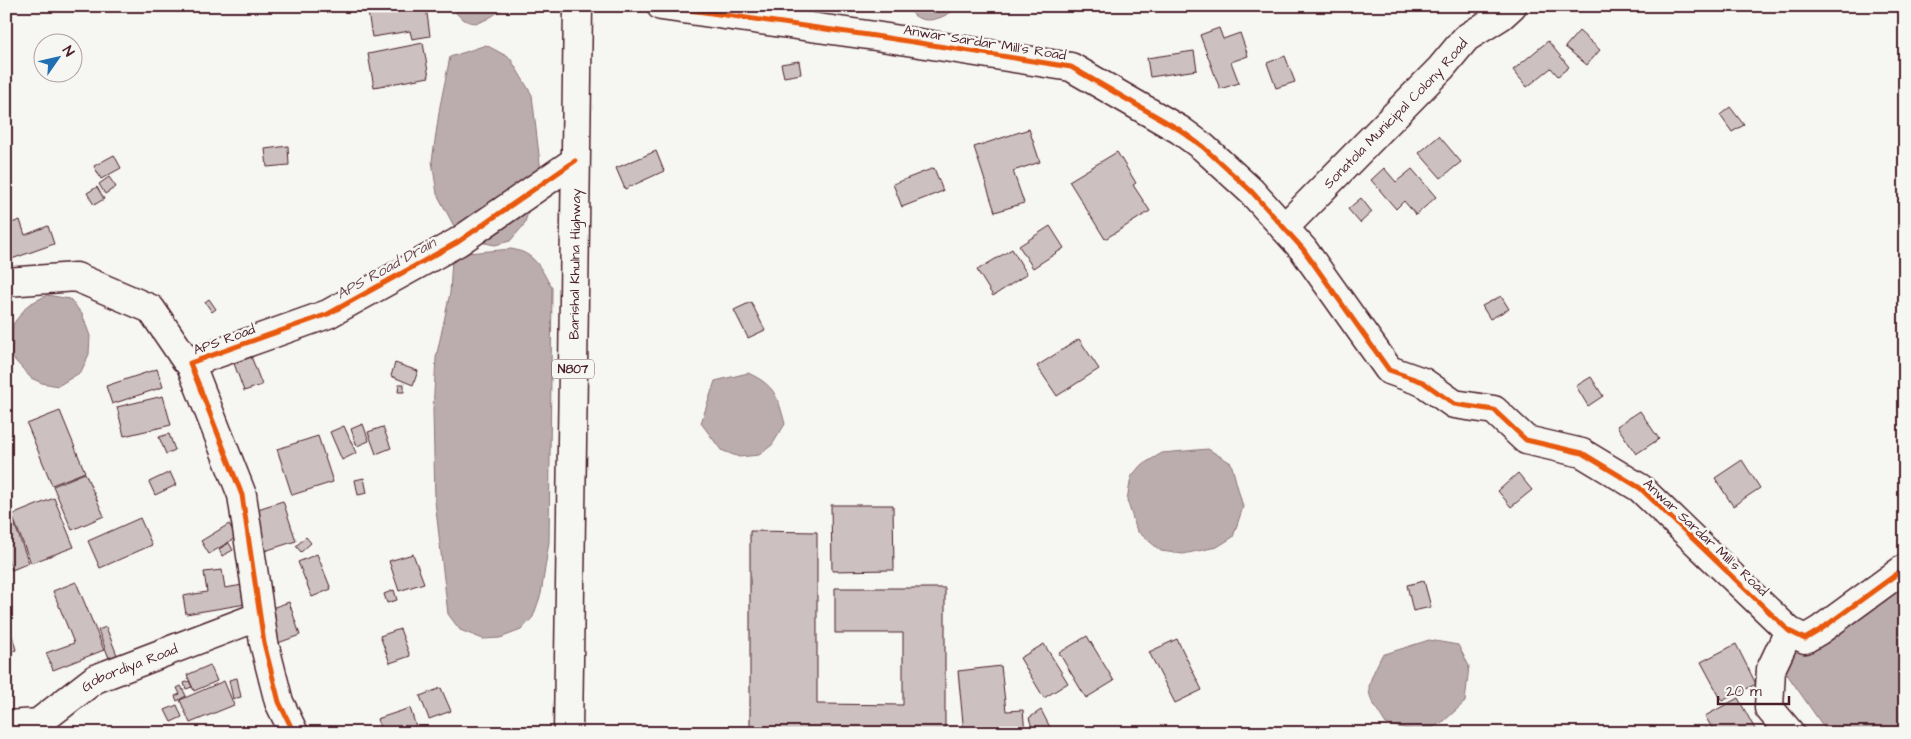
<svg xmlns="http://www.w3.org/2000/svg" width="1911" height="739" font-family="'Architects Daughter',sans-serif">
  <rect width="100%" height="100%" fill="#f6f6f2"/>
  <filter id="ink" filterUnits="userSpaceOnUse"><feTurbulence type="fractalNoise" baseFrequency=".02" numOctaves="2"/><feDisplacementMap in="SourceGraphic" scale="10" xChannelSelector="R" yChannelSelector="G"/><feConvolveMatrix kernelMatrix="1 2 1 2 8 2 1 2 1" color-interpolation-filters="sRGB"/></filter>
  <g filter="url(#ink)">
    <path fill="#bbadae" stroke="#8e747a" d="M450 6H507C483 22 472 34 450 6Z
      M907 6H960C948 15 929 26 915 16 912 14 909 9 907 6Z
      M486 45 510 58 532 95 541 172 524 225 510 241 495 245 470 240 454 226 437 194 432 161 440 106 450 57Z
      M511 249C536 253 540 268 552 288L549 542 541 594 533 617 521 630 500 638 483 639 460 630 448 614 435 501 433 410 436 358 450 293 452 259 457 254Z
      M47 295 70 299 82 314 90 336 89 354 81 372 58 386 42 383 31 378 12 357 13 324 28 305Z
      M748 373C775 385 778 397 785 424L772 445 759 455 739 457 721 450 701 423 715 381Z
      M1208 449 1231 463 1243 507 1233 537 1217 547 1183 554 1161 551 1137 531 1127 500 1131 477 1140 466 1162 453Z
      M1905 568V733H1828L1775 657Z
      M1429 640 1458 645 1469 666 1465 702 1444 721 1423 733 1386 724C1364 689 1364 692 1382 655Z"/>
    <path fill="#ccc1c0" stroke="#4a1f2b" d="M367 6H426L430 36 412 39 410 31 372 37Z
      M1219 28 1223 39 1240 33 1248 56 1231 62 1239 83 1220 89 1200 35Z
      M1579 31 1600 50 1587 65 1565 47Z
      M1548 41 1569 67 1558 76 1551 68 1527 87 1513 70Z
      M423 43 429 77 374 87 368 54Z
      M1194 51 1197 70 1150 77 1147 58Z
      M1285 56 1295 82 1276 88 1267 63Z
      M799 61 801 74 784 77 781 64Z
      M1730 107 1744 125 1732 132 1720 115Z
      M1029 129 1040 162 1013 171 1024 203 995 212 974 147Z
      M1439 136 1461 162 1441 178 1419 153Z
      M288 146 289 165 267 167 265 149Z
      M656 151 664 171 625 189 616 168Z
      M1117 152 1136 183 1133 185 1150 211 1105 239 1069 181Z
      M114 155 121 168 101 179 94 166Z
      M934 168 943 191 902 207 893 184Z
      M1384 168 1396 182 1412 169 1436 197 1416 215 1404 201 1396 209 1371 180Z
      M109 177 116 187 105 194 99 184Z
      M97 187 104 199 94 205 87 193Z
      M1361 198 1372 212 1360 223 1348 209Z
      M20 220 25 235 48 226 54 244 6 261V225Z
      M1050 226 1064 248 1033 268 1019 246Z
      M1012 249 1027 274 993 296 977 270Z
      M1501 296 1509 309 1490 319 1482 306Z
      M209 299 216 309 212 312 205 302Z
      M751 302 765 330 748 338 734 310Z
      M1079 339 1099 369 1057 396 1037 366Z
      M249 351 262 385 244 391 232 358Z
      M395 363 418 371 413 385 391 376Z
      M157 369 163 387 112 404 106 386Z
      M1591 377 1603 396 1588 406 1576 386Z
      M399 384H404V392H398Z
      M163 396 171 425 124 436 117 407Z
      M60 411 85 472 52 485 27 424Z
      M1640 411 1659 439 1636 454 1617 426Z
      M363 424 369 441 357 446 351 429Z
      M344 426 356 453 342 460 330 432Z
      M383 427 391 448 376 454 368 432Z
      M169 434 175 450 166 454 159 437Z
      M318 436 333 482 292 495 277 449Z
      M1742 460 1760 488 1733 506 1715 478Z
      M170 472 176 485 155 495 149 482Z
      M85 473 104 516 72 530 53 486Z
      M1518 473 1532 490 1511 507 1498 491Z
      M364 478 367 493 358 495 355 480Z
      M54 498 74 547 31 563 12 515Z
      M283 501 296 541 252 555 239 515Z
      M831 505H893L894 570 832 571Z
      M11 515 29 563 12 570 6 555V516Z
      M140 518 152 545 100 568 88 541Z
      M229 524 237 537 209 554 201 541Z
      M750 531 817 532V704L903 705V633H835V588H945V733H750Z
      M306 537 311 543 301 552 296 546Z
      M229 543 233 550 222 556 219 549Z
      M317 554 331 589 312 597 298 562Z
      M413 554 424 583 399 591 389 561Z
      M222 570 225 588 243 585 246 604 186 614 183 596 207 592 204 572Z
      M1424 581 1431 607 1413 611 1407 585Z
      M76 582 104 650 53 670 46 653 74 643 53 591Z
      M394 590 397 600 387 603 384 594Z
      M289 602 300 635 278 643 266 610Z
      M6 613 16 650 6 653Z
      M106 627 117 655 109 658 98 630Z
      M400 629 410 656 390 663 380 636Z
      M1087 636 1114 681 1086 698 1059 653Z
      M1177 639 1202 690 1175 703 1149 652Z
      M1044 644 1068 683 1044 698 1020 658Z
      M1736 644 1756 684 1722 701 1701 662Z
      M210 665 217 681 194 691 187 675Z
      M1001 666 1006 711 1023 710 1025 733H964L958 671Z
      M237 678 241 697 233 699 229 680Z
      M189 681 192 687 186 689 184 683Z
      M224 681 234 705 190 723 180 700Z
      M181 686 186 696 177 701 175 696 180 694 177 688Z
      M441 688 451 711 429 719 420 696Z
      M1738 698 1756 731 1753 733H1715L1705 716Z
      M177 705 182 717 171 722 165 710Z
      M410 708 418 733H382L377 719Z
      M1041 710 1053 733H1034L1029 718Z
      M1706 727 1710 733H1696Z"/>
    <g fill="none" stroke-linecap="round" stroke-linejoin="round">
      <defs>
        <g id="minor">
          <path d="M661 6 875 36 1071 67 1180 130 1203 147 1251 191 1303 249 1389 370 1423 382 1454 404 1494 410 1526 440 1582 453 1640 488 1789 631 1805 639 1820 630 1905 568"/>
          <path id="s1" d="M1284 228 1441 68 1466 38 1501 16 1512 6"/>
          <path d="M6 282 76 277 151 309 185 359 190 363"/>
          <path d="M1789 631 1771 669 1769 708 1790 733"/>
          <path id="s2" d="M6 725 38 723 95 679 260 616"/>
          <path d="M294 733 279 702 264 643 242 495 190 363 328 314 458 242 575 161"/>
        </g>
        <g id="highway">
          <path id="s3" d="M568 733 578 6"/>
        </g>
      </defs>
      <use href="#minor" stroke="#4a1f2b" stroke-width="31"/>
      <use href="#highway" stroke="#4a1f2b" stroke-width="31"/>
      <use href="#minor" stroke="#f6f6f2" stroke-width="28"/>
      <use href="#highway" stroke="#f6f6f2" stroke-width="28"/>
      <defs>
        <path id="cycleway" d="M661 6 875 36 1071 67 1180 130 1203 147 1251 191 1303 249 1389 370 1423 382 1454 404 1494 410 1526 440 1582 453 1640 488 1789 631 1805 639 1820 630 1905 568
          M294 733 279 702 264 643 242 495 190 363 328 314 458 242 575 161"/>
      </defs>
      <use href="#cycleway" stroke="#f6f6f2" stroke-width="8"/>
      <use href="#cycleway" stroke="#e8590c" stroke-width="5"/>
    </g>
  </g>
  <g text-anchor="middle" stroke-width="5" stroke-linejoin="round" paint-order="stroke">
    <rect fill="#f6f6f2" stroke="#7e6067" stroke-width="1" x="552" y="359.5" width="42" height="19" rx="4"/>
    <g font-size="12" font-weight="bold" fill="#4a1f2b">
      <text x="573" y="373">N807</text>
    </g>
    <g font-size="14" fill="#4a1f2b" stroke="#f6f6f2">
      <text transform="translate(985 42) rotate(9)" y="5">Anwar Sardar Mill's Road</text>
      <text dy="5" stroke="none"><textPath href="#s1" startOffset="160">Sonatola Municipal Colony Road</textPath></text>
      <text dy="5" stroke="none"><textPath href="#s3" startOffset="469">Barishal Khulna Highway</textPath></text>
      <text transform="translate(224 339) rotate(-20)" y="5">APS Road</text>
      <text transform="translate(1706 537) rotate(43)" y="5">Anwar Sardar Mill's Road</text>
      <text dy="5" stroke="none"><textPath href="#s2" startOffset="140">Gobordiya Road</textPath></text>
    </g>
    <g font-size="15" font-style="italic" fill="#6c4a52" stroke="#f6f6f2">
      <text transform="translate(386 268) rotate(-29)" y="5">APS Road Drain</text>
    </g>
  </g>
  <rect width="1911" height="739" fill="none" stroke="#f6f6f2" stroke-width="25"/>
  <rect x="12" y="12" width="1886" height="714" fill="none" stroke="#4a1f2b" stroke-width="2" filter="url(#ink)"/>
  <g transform="translate(58 58) rotate(56)"><circle r="24" fill="#f6f6f2" stroke="#b1a0a2"/>
  <path d="M0-4L9 19L0 12L-9 19Z" fill="#1f6fb2"/>
  <text y="-8" font-size="14" font-weight="bold" text-anchor="middle" fill="#4a1f2b">N</text>
  </g>
  <path d="M1718 696v8h71v-8" fill="none" stroke="#4a1f2b" stroke-width="2.5"/>
  <text x="1726" y="696" font-size="15" fill="#4a1f2b" stroke="#f6f6f2" stroke-width="4" paint-order="stroke">20 m</text>
</svg>
